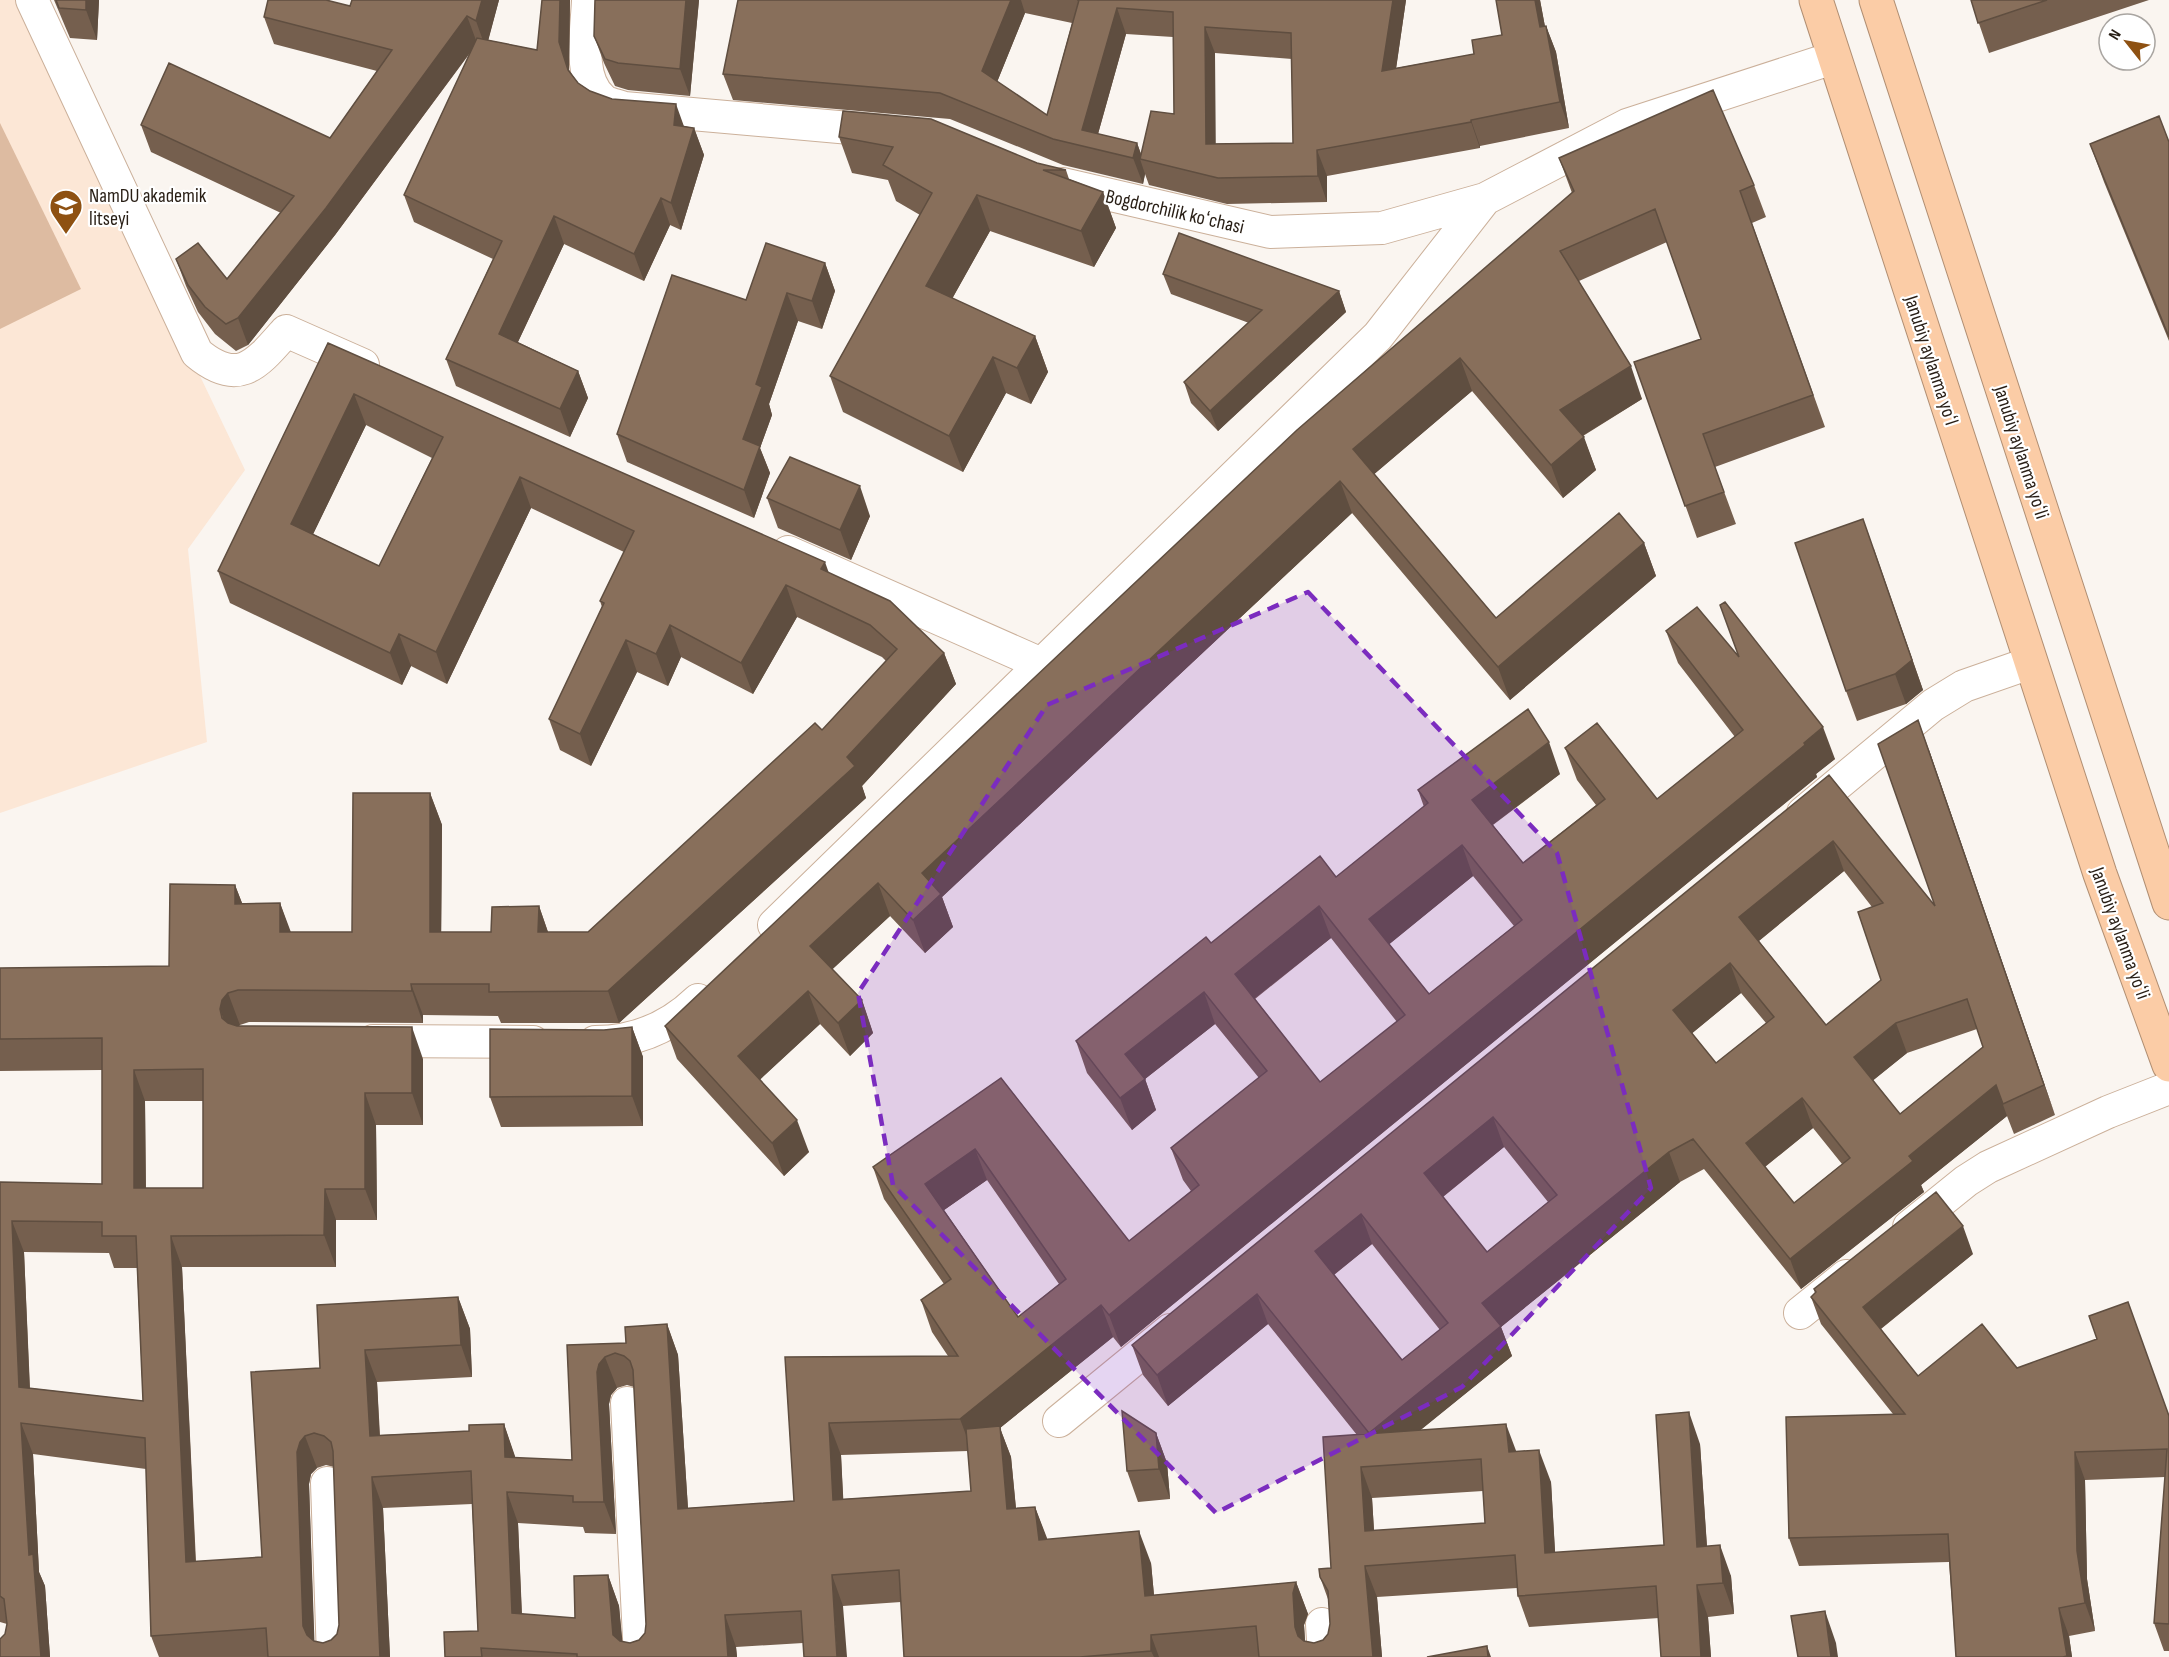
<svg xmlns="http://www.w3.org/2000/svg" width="2169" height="1657" font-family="'Sofia Sans Condensed',sans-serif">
  <rect width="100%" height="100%" fill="#faf5f0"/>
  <path fill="#fce7d6" d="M0 0H20L245 470 188 549 207 742 0 813Z"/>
  <path fill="#ddbba1" d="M0 123 81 289 0 329Z"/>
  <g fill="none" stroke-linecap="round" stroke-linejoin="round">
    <defs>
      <path id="street" d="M32 0 197 353C239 388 257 364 286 331L363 365
        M588 0C587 30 577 77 602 99 607 104 617 105 624 108L884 131
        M1063 184 1270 232 1382 228 1485 199 1627 125 1833 58
        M788 552 1039 663
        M1803 813 1933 705 1964 686 2030 663
        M774 925 1378 336 1485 199
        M373 1041 533 1042
        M595 1042C636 1042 669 1028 698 1000
        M1909 1227 1966 1181 1988 1167 2108 1112 2169 1088
        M1800 1313 1846 1276
        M627 1403 640 1657
        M1059 1421 1170 1330
        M327 1483 333 1657
        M1322 1624 1324 1657"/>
      <path id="highway" d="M1816 0 2100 874 2169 1065
        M1876 0 2169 903"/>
    </defs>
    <use href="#street" stroke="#cbb09a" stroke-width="34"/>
    <use href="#highway" stroke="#b18f73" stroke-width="35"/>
    <use href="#street" stroke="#fff" stroke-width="32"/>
    <use href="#highway" stroke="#fbcca6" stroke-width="33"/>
  </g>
  <path fill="#755f4e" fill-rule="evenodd" d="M54 0H99L97 40 70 38Z
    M499 0 488 40 537 50 542 0H570L569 70 578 83 590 91 684 126 694 128 704 155 681 230 670 225 644 281 564 244 518 342 578 371 588 398 570 437 456 386 446 359 493 259 414 222 404 195 470 53 335 235 248 345 236 351 215 334 198 312 186 286 176 259 227 279 281 213 151 152 141 125 330 138 377 71 274 44 264 17 350 6Z
    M595 0H699L690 96 628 90 615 86 604 63 594 36Z
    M738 0H1406L1396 68 1474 54 1502 35 1496 0H1540L1545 27 1546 26 1556 52 1569 128 1480 146V148L1327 176V202L1227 204 1149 185 1145 174 1143 184 1063 165 950 119 733 100 723 74ZM1025 13 1072 23 1047 115 997 82ZM1126 34 1173 37 1174 114 1141 154 1137 143 1098 134ZM1215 53 1292 59 1293 143 1215 144Z
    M1971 0H2149L1989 53Z
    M839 137 1037 163 1066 170 1069 179 1103 192 1116 228 1094 267 990 231 952 299 1035 336 1048 372 1031 404 1006 393 963 472 843 412 830 376 920 215 896 201 888 180 852 173Z
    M2169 142V341L2104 182 2090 144Z
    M1559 158 1754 185 1766 217 1752 223 1825 427 1715 467 1736 524 1697 538 1634 362 1701 339 1667 242 1579 281 1642 399 1583 436 1596 470 1563 498 1472 391 1374 474 1496 618 1644 543 1656 576 1510 700 1352 513 942 897 953 927 925 953 890 916 832 969 862 1000 873 1033 850 1056 820 1024 760 1079 809 1152 784 1176 677 1059 665 1026 1572 193Z
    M825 263 835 291 822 329 798 321 769 404 772 415 760 448 770 473 754 518 627 462 617 434 746 300Z
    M1163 274 1339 291 1346 312 1218 431 1191 403 1184 382 1249 323 1171 294Z
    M328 343 829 573 944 653 956 684 862 786 866 798 619 1023H501L498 1016 423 1015V1023L249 1022 240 1025 238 1026 423 1059V1125H376L377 1220H336V1267H182L196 1562 262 1557 320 1368 458 1297 470 1329 472 1377 377 1382 380 1435 469 1431 504 1424 515 1458 572 1460 567 1345 626 1343 667 1324 678 1355 688 1508 794 1501 785 1357 948 1356 932 1332 921 1300 944 1284 884 1199 873 1167 1001 1078 1129 1241 1191 1191 1183 1180 1171 1148 1259 1078 1215 1024 1145 1079 1156 1110 1132 1130 1087 1073 1076 1041 1211 943 1336 877 1424 807 1418 790 1560 774 1493 825 1523 863 1596 805 1577 780 1565 748 1657 799 1735 737 1678 663 1666 631 1739 657 1835 759 1816 774 1817 777 1121 1347 1113 1337 1000 1428 1011 1457 1016 1508 1035 1507 1047 1540 1151 1563 1154 1595 1296 1582 1308 1614 1304 1625 1305 1641 1314 1643 1323 1640 1328 1634 1330 1624 1329 1602 1320 1577 1331 1568 1357 1435 1268 1324 1168 1406 1143 1375 1132 1345 1829 775 1935 906 1929 750 2055 1115 2014 1134 2007 1116 1921 1185 1924 1192 1801 1289 1704 1169 1680 1182 1501 1327 1512 1356 1420 1430 1516 1452 1551 1482 1555 1553 1664 1545 1700 1444 1707 1546 1731 1576 1734 1614 1708 1617 1711 1657H1661L1659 1618 1529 1627 1518 1596 1517 1588 1377 1597 1382 1657H904L901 1602 843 1606 803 1643 736 1647 737 1657H445L478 1631 472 1504 383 1508 390 1657H159L151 1636 146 1469 33 1454 39 1572 45 1586 50 1657H0L7 1624 0 1622V1182L102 1184V1070L0 1071V968L169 966 235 885 242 903H280L290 932H352L430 793 442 825 441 932H491L539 906 548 932H588L822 730 886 661 882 657 797 617 753 694 681 657 668 686 637 672 591 766 560 750 549 719 602 607 600 601 624 552 531 508 447 684 411 666 402 685 230 603 218 571ZM366 425 432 458 379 566 313 534ZM1844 871 1872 907 1881 980 1826 1025 1759 941ZM1473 876 1514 926 1429 994 1389 944ZM1331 938 1397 1022 1320 1082 1255 999ZM1741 993 1766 1023 1716 1063 1692 1033ZM1977 1029 1983 1047 1900 1114 1873 1080 1907 1053ZM145 1101H203V1188H146ZM1813 1128 1842 1164 1794 1203 1765 1167ZM1504 1147 1548 1202 1487 1252 1443 1197ZM987 1180 1059 1284 1018 1317 944 1210ZM1372 1244 1440 1330 1402 1360 1334 1275ZM24 1252 109 1253 114 1268H137L143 1401 30 1388ZM627 1385 634 1387 646 1624 645 1633 639 1640 630 1643 622 1642 619 1606 608 1575 575 1618 522 1614 518 1523 583 1527 585 1533 616 1534 609 1404 611 1395 617 1388ZM968 1451 971 1491 843 1499 841 1455ZM326 1465 334 1467 339 1625 337 1634 331 1640 323 1643 314 1642 309 1484 311 1474 317 1468ZM1483 1491 1485 1523 1374 1531 1372 1498Z
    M767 498 870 516 851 560 778 528Z
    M1874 549 1923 690 1906 704 1857 721 1846 691Z
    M632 1027 643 1057V1126L501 1127 490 1097 604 1030Z
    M1973 1254 1881 1329 1918 1376 2017 1368 2169 1416V1651H2164L2154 1623 2165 1477 2085 1480 2087 1579 2095 1631 2069 1636 2072 1657H1956L1949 1562 1799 1566 1789 1538 1893 1414 1821 1324 1811 1297 1815 1293 1814 1289Z
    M1156 1433 1167 1463 1170 1499 1138 1502 1127 1471Z"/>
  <path fill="#5f4e40" d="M86 0H99L97 40 86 10Z
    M482 0H499L486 49 476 21Z
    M560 0H570L569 70 578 97 559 42Z
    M686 0H699L690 96 680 69Z
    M1011 0H1021L1025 13 991 97 982 71Z
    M1393 0H1406L1392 97 1382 71Z
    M1535 0H1540L1550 53 1540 27Z
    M1117 8 1126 34 1094 148 1082 130Z
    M467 16 477 43 335 235 248 345 238 318Z
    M1546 26 1556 52 1569 128 1560 102Z
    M1205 27 1215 53 1216 170 1206 144Z
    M676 104 686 132 674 125Z
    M1471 120 1480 146V148L1471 122Z
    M694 128 704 155 681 230 671 203Z
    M1137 143 1143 160 1140 159 1145 174 1143 184 1133 158Z
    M1317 150 1327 176V202L1318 176Z
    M1103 192 1116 228 1094 267 1081 231Z
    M977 195 990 231 939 322 926 286Z
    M661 198 670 225 644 281 634 254Z
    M554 216 564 244 509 361 499 334Z
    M825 263 835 291 822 329 812 301Z
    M1339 291 1346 312 1218 431 1210 411Z
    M787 293 798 321 769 404 772 415 760 448 770 473 754 518 744 490 743 439 756 384Z
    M1035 336 1048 372 1031 404 1017 368Z
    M993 357 1006 393 963 472 949 436Z
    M1460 358 1472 391 1365 482 1353 449Z
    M1631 366 1642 399 1572 442 1560 410Z
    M578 371 588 398 570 437 560 409Z
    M354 394 366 425 303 555 291 524Z
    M1584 437 1596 470 1563 498 1551 465Z
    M520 477 531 508 447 684 436 652Z
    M1340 481 1352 513 942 897 953 927 925 953 913 920 922 873Z
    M860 486 870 516 851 560 840 530Z
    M1863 519 1923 690 1906 704 1895 674Z
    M1644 543 1656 576 1510 700 1498 667Z
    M825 562 836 593 821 569Z
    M786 585 797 617 753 694 741 663Z
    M670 625 681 657 668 686 656 654Z
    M399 634 411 666 402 685 390 653Z
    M626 640 637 672 591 766 580 734Z
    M944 653 956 684 862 786 866 798 619 1023 608 991 847 757Z
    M1918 720 1929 750 2055 1115 2044 1085Z
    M1823 727 1835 759 1816 774 1817 777 1121 1347 1109 1315Z
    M1549 742 1560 774 1484 831 1472 800Z
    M430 793 442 825 441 964 430 932Z
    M1833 841 1844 871 1750 948 1739 917Z
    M1462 845 1473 876 1381 951 1369 919Z
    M878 883 890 916 822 979 810 946Z
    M235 885 247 916 235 904Z
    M280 903 292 935 280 932Z
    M539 906 550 938 538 932Z
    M1319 906 1331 938 1246 1005 1235 974Z
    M1730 963 1741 993 1684 1040 1673 1010Z
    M411 984 423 1015V1023L412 991Z
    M808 991 820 1024 750 1089 738 1056Z
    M1204 992 1215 1024 1145 1079 1156 1110 1132 1130 1120 1098 1125 1054Z
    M228 993 240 1025 233 1031 234 1049 220 1009 222 1000Z
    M862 1000 873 1033 850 1056 838 1023Z
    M1896 1023 1907 1053 1865 1087 1854 1057Z
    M412 1027 423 1059V1125L412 1093Z
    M632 1027 643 1057V1126L632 1096Z
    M134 1070 145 1101 146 1220 134 1188Z
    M1996 1085 2007 1116 1921 1185 1924 1192 1801 1289 1790 1259 1909 1156Z
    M365 1093 376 1125 377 1220 365 1189Z
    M1802 1098 1813 1128 1757 1173 1746 1143Z
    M1493 1117 1504 1147 1435 1203 1424 1173Z
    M797 1120 809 1152 784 1176 772 1143Z
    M975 1149 987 1180 937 1215 925 1184Z
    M1669 1152 1680 1182 1501 1327 1512 1356 1380 1463 1369 1433 1482 1303Z
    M325 1189 336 1220V1267L324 1235Z
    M1361 1214 1372 1244 1326 1281 1315 1251Z
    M12 1221 24 1252 31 1419 19 1387Z
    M1963 1226 1973 1254 1873 1335 1863 1307Z
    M171 1236 182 1267 197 1594 186 1562Z
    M1257 1294 1268 1324 1168 1406 1157 1375Z
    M458 1297 470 1329 472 1377 461 1345Z
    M1101 1305 1113 1337 1000 1428 1011 1457 1019 1541 972 1451 960 1419Z
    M667 1324 678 1355 690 1540 678 1509Z
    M365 1350 377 1382 381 1467 370 1436Z
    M605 1357 617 1388 611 1395 609 1404 616 1534 604 1502 597 1372 599 1364Z
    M1689 1412 1700 1444 1709 1578 1697 1547Z
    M21 1423 33 1454 39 1572 45 1586 50 1657H41L29 1555Z
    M829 1423 841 1455 845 1532 833 1500Z
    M504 1424 515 1456 517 1489 505 1457Z
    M1506 1424 1518 1456 1509 1452Z
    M1156 1433 1167 1463 1170 1499 1159 1469Z
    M305 1436 317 1468 311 1474 309 1484 315 1657 303 1626 297 1452 300 1442Z
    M1539 1450 1551 1482 1557 1585 1545 1553Z
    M2075 1452 2085 1480 2087 1579 2095 1631 2085 1603 2077 1551Z
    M1361 1467 1372 1498 1376 1563 1365 1531Z
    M372 1477 383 1508 390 1657H380Z
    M507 1492 518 1523 523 1645 512 1613Z
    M1035 1507 1047 1538 1050 1572 1039 1540Z
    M1139 1531 1151 1563 1157 1628 1145 1596Z
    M1720 1545 1731 1576 1734 1614 1723 1583Z
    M1365 1566 1377 1597 1382 1657H1373Z
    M608 1575 619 1606 624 1657 613 1635Z
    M832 1575 843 1606 847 1657H837Z
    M1296 1582 1308 1614 1304 1625 1306 1657 1295 1627 1293 1593Z
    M1697 1585 1708 1617 1711 1657H1701Z
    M2059 1608 2069 1636 2072 1657H2067Z
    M1825 1611 1836 1643 1838 1657H1831Z
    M725 1615 736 1647 737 1657H728Z
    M1151 1635 1159 1657H1154L1151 1651Z
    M1487 1646 1491 1657H1488Z"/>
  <path fill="#886f5b" stroke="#5f4e40" stroke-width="1.5" fill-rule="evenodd" d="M56 0H86V10L59 8Z
    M268 0H326L350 6 352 0H482L476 21 467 16 326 208 238 318 226 324 205 307 188 285 176 259 198 243 227 279 294 196 141 125 169 63 330 138 392 50 264 17Z
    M542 0H560L559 42 568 70 578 83 590 91 612 99 676 104 674 125 694 128 671 203 661 198 634 254 554 216 499 334 578 371 560 409 446 359 502 241 404 195 477 38 537 50Z
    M595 0H686L680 69 618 63 605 59 594 36Z
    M738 0H1011L982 71 1047 115 1079 0H1077H1393L1382 71 1474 54 1472 40 1502 35 1496 0H1535L1540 27 1546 26 1560 102 1471 120V122L1317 150 1318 176 1218 178 1140 159 1151 111 1174 114 1173 12 1117 8 1082 130 1137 143 1133 158 1053 139 940 93 723 74ZM1205 27 1291 33 1293 143 1206 144Z
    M1971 0H2047L1978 23Z
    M1713 90 1754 185 1740 191 1813 395 1703 434 1724 492 1685 506 1634 362 1701 339 1655 209 1560 251 1631 366 1560 410 1584 437 1551 465 1460 358 1353 449 1496 618 1619 513 1644 543 1498 667 1340 481 922 873 941 894 913 920 878 883 810 946 862 1000 838 1023 808 991 738 1056 797 1120 772 1143 665 1026 1297 430 1574 191 1559 158Z
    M843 111 931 119 1037 163 1066 170H1043L1103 192 1081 231 977 195 926 286 1035 336 1017 368 993 357 949 436 830 376 932 193 883 165 893 147 839 137Z
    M2159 116 2169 142V337L2090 144Z
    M1179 233 1339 291 1210 411 1184 382 1262 310 1163 274Z
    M766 243 825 263 812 301 787 293 756 384 762 387 743 439 760 446 744 490 617 434 672 275 746 300Z
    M328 343 825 562 821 569 890 601 944 653 847 757 855 766 608 991 489 992V984H411L412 991 238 990 228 993 222 1000 220 1009 222 1018 228 1023 237 1026 412 1027V1093H365V1189H325L324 1235 171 1236 186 1562 262 1557 251 1372 320 1368 317 1305 458 1297 461 1345 365 1350 370 1436 469 1431V1425L504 1424 505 1457 572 1460 567 1345 626 1343 625 1327 667 1324 678 1509 794 1501 785 1357 958 1356 921 1300 951 1279 873 1167 1001 1078 1129 1241 1199 1185 1171 1148 1267 1071 1204 992 1125 1054 1145 1079 1120 1098 1076 1041 1206 937 1211 943 1320 856 1336 877 1428 803 1418 790 1528 709 1549 742 1472 800 1523 863 1605 799 1565 748 1597 723 1657 799 1743 730 1666 631 1697 607 1739 657 1720 605 1725 602 1823 727 1804 743 1805 745 1109 1315 1101 1305 960 1419 829 1423 833 1500 971 1491 966 1429 1000 1426 1007 1509 1035 1507 1039 1540 1139 1531 1145 1596 1296 1582 1293 1593 1295 1627 1298 1636 1304 1641 1314 1643 1323 1640 1328 1634 1330 1624 1328 1591 1320 1577 1319 1569 1331 1568 1323 1437 1506 1424 1509 1452 1539 1450 1545 1553 1664 1545 1656 1415 1689 1412 1697 1547 1720 1545 1723 1583 1697 1585 1701 1657H1661L1656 1586 1518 1596 1515 1555 1365 1566 1373 1657H1259L1256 1626 1151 1635V1651L1080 1657H904L899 1570 832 1575 837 1657H804L801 1611 725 1615 728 1657H577V1654L481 1648 482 1657H445L444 1632 478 1631 471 1471 372 1477 380 1657H268L266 1628 151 1636 145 1438 21 1423 29 1555 33 1554 41 1657H0V1639L5 1634 7 1624 4 1599 0 1596V1182L102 1184V1038L0 1039V968L169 966 170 884 235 885V904L280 903V932H352L353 793H430V932H491L492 907 539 906 538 932H588L815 723 822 730 897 649 870 625 786 585 741 663 670 625 656 654 626 640 580 734 549 719 604 603 600 601 634 531 520 477 436 652 399 634 390 653 218 571ZM354 394 443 437 379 566 291 524ZM1462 845 1522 920 1429 994 1369 919ZM1319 906 1405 1015 1320 1082 1235 974ZM203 1069V1188H134V1070ZM975 1149 1066 1279 1018 1317 925 1184ZM12 1221 102 1222V1236H136L143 1401 19 1387ZM615 1353 624 1356 630 1361 633 1370 646 1624 645 1633 639 1640 630 1643 620 1641 613 1635 608 1575 574 1576 575 1618 512 1613 507 1492 573 1496V1502H604L597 1372 599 1364 605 1357ZM314 1433 324 1436 331 1442 333 1451 339 1625 337 1634 331 1640 323 1643 314 1641 307 1635 303 1626 297 1452 300 1442 305 1436ZM1481 1459 1485 1523 1365 1531 1361 1467Z
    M790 457 860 486 840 530 767 498Z
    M1863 519 1912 660 1895 674 1846 691 1795 543Z
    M1918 720 2044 1085 2003 1104 1996 1085 1909 1156 1913 1161 1790 1259 1693 1139 1669 1152 1482 1303 1501 1326 1369 1433 1257 1294 1157 1375 1132 1345 1829 775 1935 906 1878 744ZM1833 841 1883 903 1858 912 1881 980 1826 1025 1739 917ZM1730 963 1774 1017 1716 1063 1673 1010ZM1967 999 1983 1047 1900 1114 1854 1057 1896 1023ZM1802 1098 1850 1158 1794 1203 1746 1143ZM1493 1117 1557 1195 1487 1252 1424 1173ZM1361 1214 1448 1323 1402 1360 1315 1251Z
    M632 1027V1096L490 1097V1029L604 1030Z
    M1936 1192 1963 1226 1863 1307 1918 1376 1982 1324 2017 1368 2097 1339 2089 1316 2128 1302 2169 1416V1624L2154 1623 2167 1449 2075 1452 2077 1551 2085 1603 2059 1608 2067 1656 2063 1657H1956L1948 1534 1789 1538 1786 1417 1905 1414 1811 1297 1816 1292 1814 1289Z
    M1122 1411 1156 1433 1159 1469 1127 1471Z
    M1825 1611 1831 1657H1798L1791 1616Z
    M1487 1646 1488 1657H1427Z"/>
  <path fill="#7b2cbf" fill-opacity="0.2" stroke="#7b2cbf" stroke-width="4.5" stroke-dasharray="12 8" stroke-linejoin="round" d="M1308 592 1557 853 1651 1188 1462 1387 1216 1513 893 1185 858 993 1047 705Z"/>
  <defs>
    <symbol id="school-pin" viewBox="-11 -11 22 30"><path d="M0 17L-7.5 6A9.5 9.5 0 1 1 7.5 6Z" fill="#8e5112" stroke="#fff"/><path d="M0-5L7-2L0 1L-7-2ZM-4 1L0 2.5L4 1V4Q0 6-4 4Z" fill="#fff"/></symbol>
  </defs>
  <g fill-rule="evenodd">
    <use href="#school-pin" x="47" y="187" width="38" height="52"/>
  </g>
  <g text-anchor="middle" stroke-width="4.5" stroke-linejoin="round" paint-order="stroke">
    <g font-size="20" fill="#281e15" stroke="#fff" text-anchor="start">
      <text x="89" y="202">NamDU akademik<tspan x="89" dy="23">litseyi</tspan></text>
    </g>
    <g font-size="20" fill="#281e15" stroke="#fff">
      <text transform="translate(1175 211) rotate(13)" y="7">Bogdorchilik koʻchasi</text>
      <text transform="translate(1932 360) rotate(72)" y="7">Janubiy aylanma yoʻl</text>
      <text transform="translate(2022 452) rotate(72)" y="7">Janubiy aylanma yoʻli</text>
      <text transform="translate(2121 933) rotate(70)" y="7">Janubiy aylanma yoʻli</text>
    </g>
  </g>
  <g transform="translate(2127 42) rotate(301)"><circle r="28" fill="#ffffff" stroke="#a9a5a1" stroke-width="1.5"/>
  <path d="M0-4.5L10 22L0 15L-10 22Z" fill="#8e5112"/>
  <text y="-9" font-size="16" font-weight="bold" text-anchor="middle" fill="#281e15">N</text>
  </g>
</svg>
